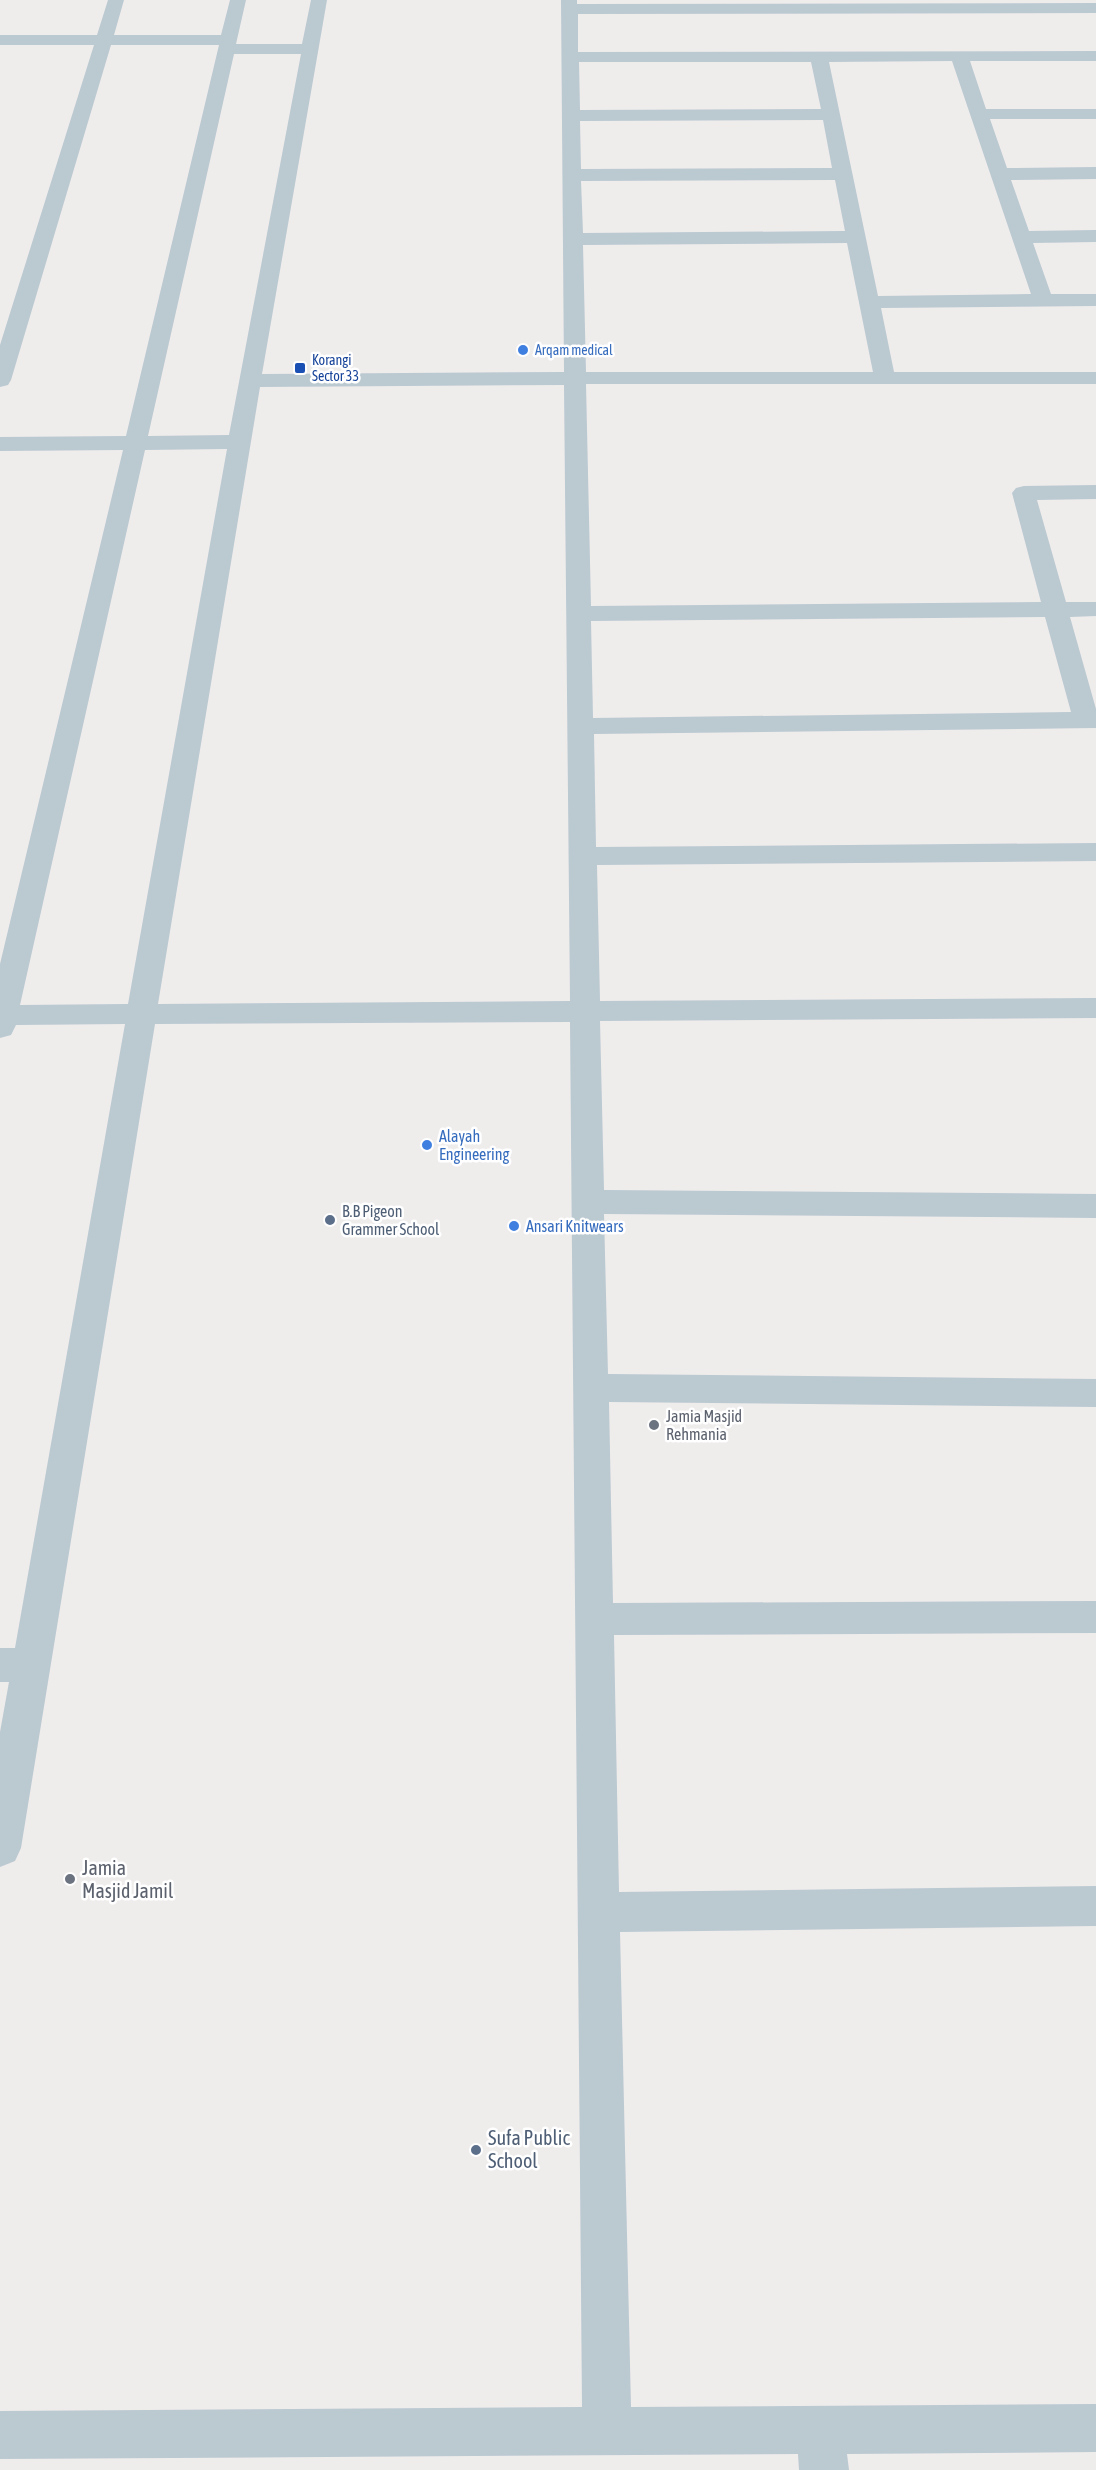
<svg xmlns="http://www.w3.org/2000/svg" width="1096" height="2470" font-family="'Asap Condensed',sans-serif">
  <rect width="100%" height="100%" fill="#efecec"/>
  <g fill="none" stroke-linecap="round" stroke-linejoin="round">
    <path fill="#bbc9d1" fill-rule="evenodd" d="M108 0H124L114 35H221L230 0H246L236 44H302L311 0H327L262 374 564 372 561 0H577V4L1096 3V13L578 14V52L1096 51V61H970L986 109H1096V119H990L1007 168 1096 167V179L1011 180 1029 231 1096 230V242L1033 243 1051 294H1096V306L881 308 894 372H1096V384H586L591 606 1041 602 1012 493 1016 488 1024 486 1096 485V499L1037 500 1066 602H1096V616L1070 617 1096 709V728L594 734 596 847 1096 843V861L597 865 600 1001 1096 998V1018L600 1021 604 1190 1096 1194V1218L604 1214 608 1374 1096 1379V1407L609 1402 613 1603 1096 1601V1633L614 1635 619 1892 1096 1886V1926L620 1932 631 2407 1096 2404V2452L847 2454 849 2470H799L798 2454 0 2459V2411L582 2407 570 1022 155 1024 21 1848 15 1861 0 1867V1732L9 1682H0V1648H15L125 1024 16 1025 11 1035 0 1038V964L123 450 0 451V437L126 436 219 45H111L11 380 8 385 0 387V345L94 45H0V35H97ZM234 54H301L229 435 148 436ZM952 61 1031 294 878 296 829 62ZM579 62H811L821 109 580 110ZM823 120 832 168 581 169 580 121ZM835 180 845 231 583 233 581 181ZM847 243 873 372H586L583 245ZM564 385 570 1001 158 1004 260 387ZM227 449 128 1004 20 1005 145 450ZM1045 617 1071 712 593 718 591 621Z"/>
  </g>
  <g fill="#3f7fe0" stroke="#fff" stroke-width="2">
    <circle cx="523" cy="350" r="6"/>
    <circle cx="427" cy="1145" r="6"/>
    <circle cx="514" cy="1226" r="6"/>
  </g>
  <rect fill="#1a4fb4" stroke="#fff" stroke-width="2" x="294" y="362" width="12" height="12" rx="3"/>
  <g fill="#5c6f8a" stroke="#fff" stroke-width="2">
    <circle cx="330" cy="1220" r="6"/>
    <circle cx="476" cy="2150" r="6"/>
  </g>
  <g fill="#6b7280" stroke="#fff" stroke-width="2">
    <circle cx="654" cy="1425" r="6"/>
    <circle cx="70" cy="1879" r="6"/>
  </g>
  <g text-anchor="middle" stroke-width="5" stroke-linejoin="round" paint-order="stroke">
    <g font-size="14" fill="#366cbe" stroke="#fff" text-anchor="start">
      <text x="535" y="355">Arqam medical</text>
    </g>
    <g font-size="14" fill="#164399" stroke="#fff" text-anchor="start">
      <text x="312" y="365">Korangi<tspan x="312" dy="16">Sector 33</tspan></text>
    </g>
    <g font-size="16" fill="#366cbe" stroke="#fff" text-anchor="start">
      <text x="439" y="1142">Alayah<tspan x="439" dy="18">Engineering</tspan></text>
      <text x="526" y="1232">Ansari Knitwears</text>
    </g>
    <g font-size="16" fill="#4e5e75" stroke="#fff" text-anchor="start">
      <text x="342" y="1217">B.B Pigeon<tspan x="342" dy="18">Grammer School</tspan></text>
    </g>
    <g font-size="16" fill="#5b616d" stroke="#fff" text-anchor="start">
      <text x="666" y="1422">Jamia Masjid<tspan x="666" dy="18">Rehmania</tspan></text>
    </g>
    <g font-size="20" fill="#5b616d" stroke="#fff" text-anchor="start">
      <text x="82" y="1875">Jamia<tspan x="82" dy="23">Masjid Jamil</tspan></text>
    </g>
    <g font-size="20" fill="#4e5e75" stroke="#fff" text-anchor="start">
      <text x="488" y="2145">Sufa Public<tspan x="488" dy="23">School</tspan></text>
    </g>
  </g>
</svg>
